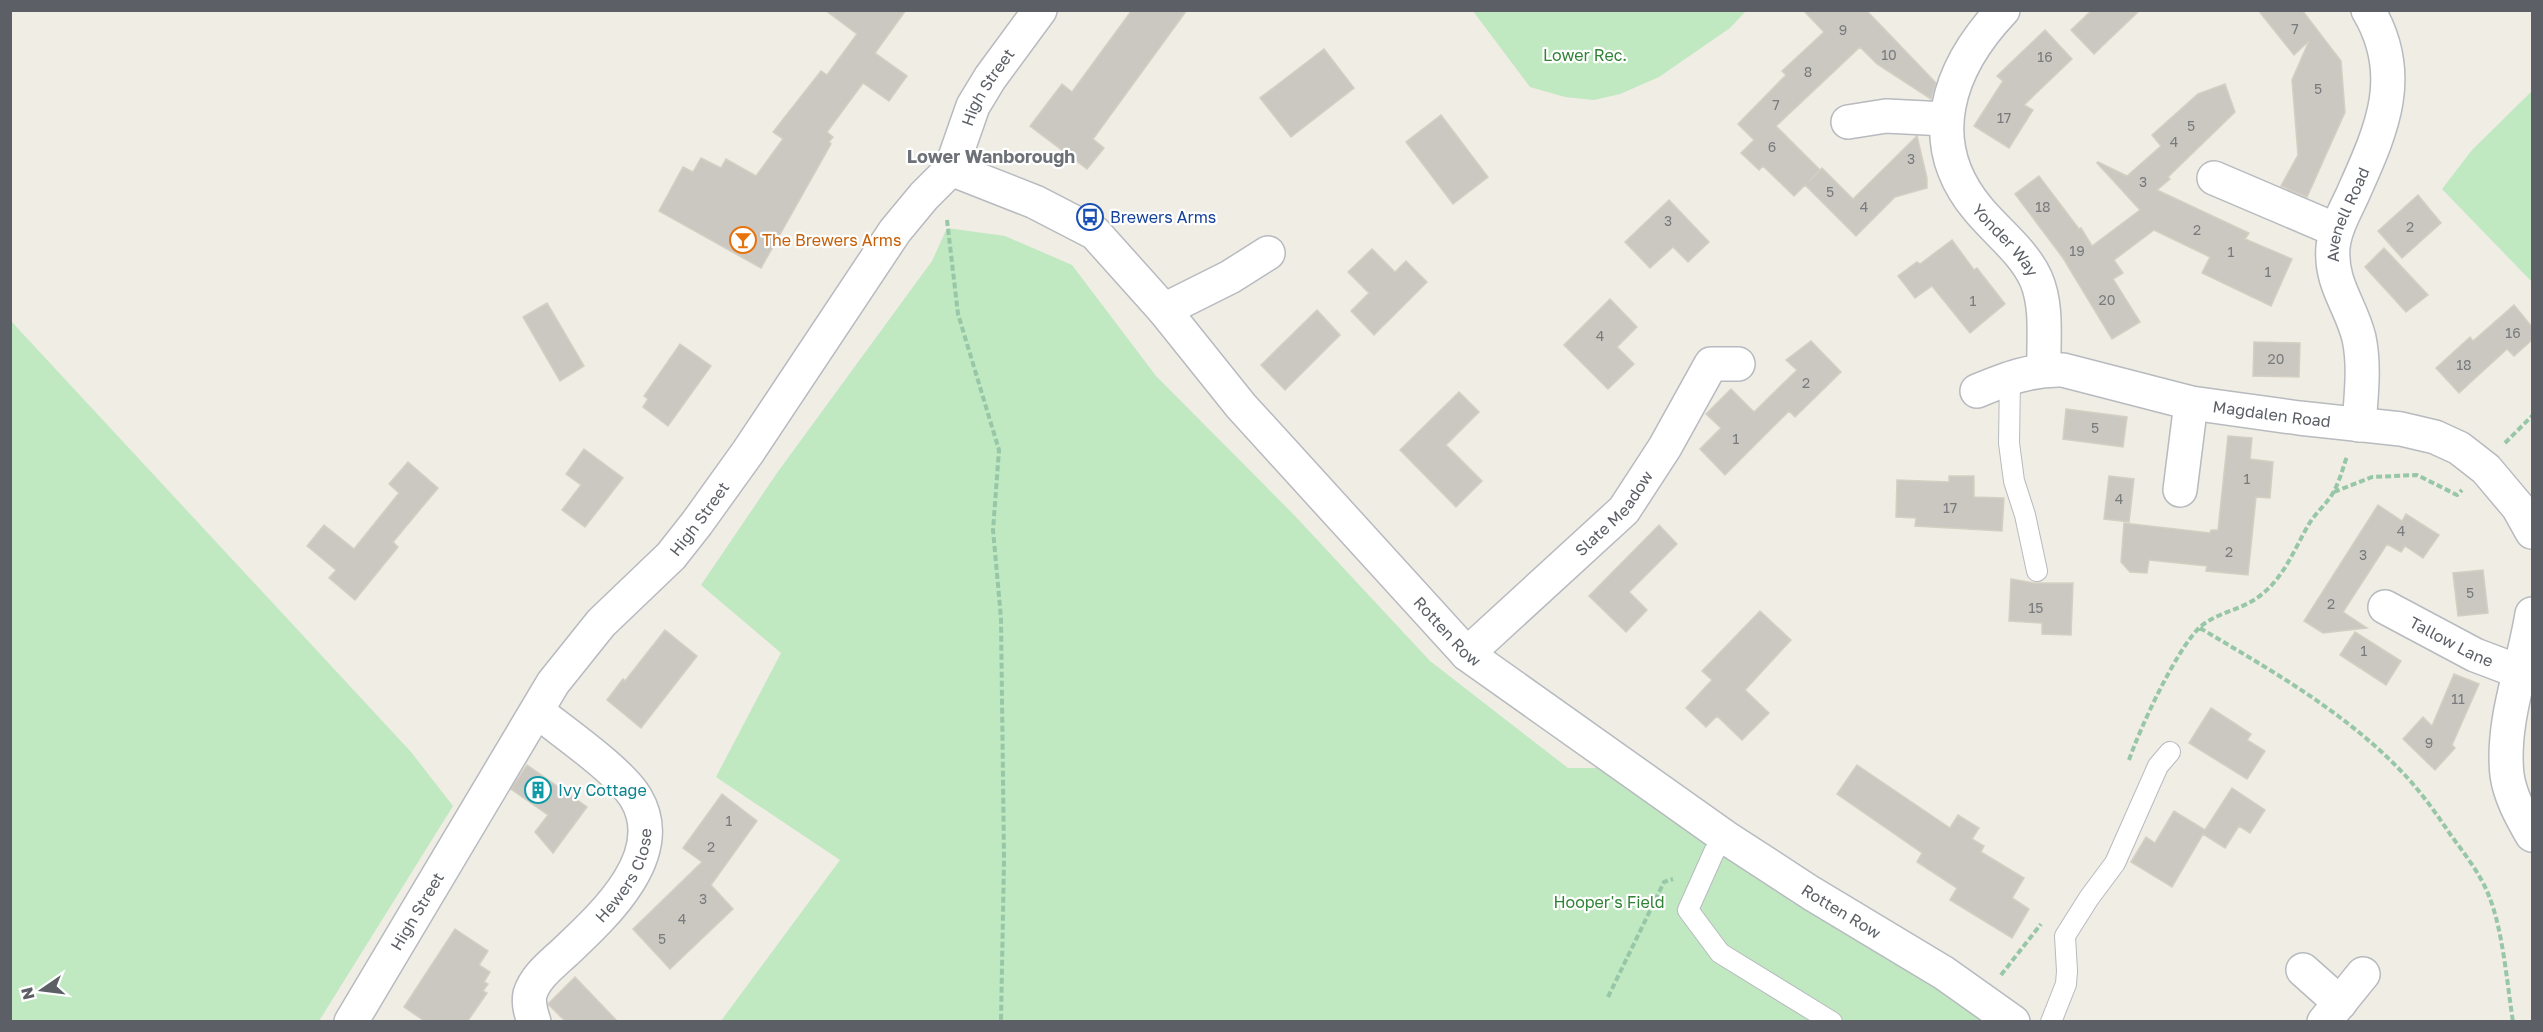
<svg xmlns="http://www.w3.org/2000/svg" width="2543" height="1032" font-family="'Golos Text',sans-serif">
  <rect width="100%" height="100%" fill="#efede4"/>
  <path fill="#c0e8c1" d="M1473 11H1746L1730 28 1659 77 1620 94 1594 100 1565 97 1530 87Z
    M2532 91V282L2442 189 2472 150Z
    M947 228 1005 236 1072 265 1156 376 1295 516 1430 661 1568 768H1626L2013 1021H721L840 860 716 777 781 653 701 585 777 473 932 261Z
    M10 320 411 752 453 806 319 1021H11Z"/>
  <path fill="#cac8c1" stroke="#d4cfc2" stroke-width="1.5" d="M825 10H906L875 53 907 76 889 101 863 83 827 132 833 137 829 142 831 144 761 268 659 211 683 167 693 172 701 158 721 168 726 159 756 176 783 139 773 132 821 71 827 75 857 34Z
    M1132 10H1187L1093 139 1104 148 1087 169 1030 126 1062 84 1072 92Z
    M1803 10H1866L1936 83 1931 99 1877 64 1860 47 1776 126 1820 170 1809 181 1822 168 1853 199 1917 136 1927 178V188L1895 197 1856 236 1805 185 1794 196 1763 166 1759 170 1741 153 1754 140 1738 124 1786 75 1782 71 1824 32Z
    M2092 10H2140L2094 54 2071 30Z
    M2258 10H2302L2341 61 2345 112 2307 197 2281 186 2298 155 2292 80 2309 41 2294 55Z
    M2045 30 2072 59 2024 105 2033 110 2009 148 1974 126 2003 81 1997 76Z
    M1324 49 1354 88 1291 137 1260 98Z
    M2225 84 2235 112 2168 177 2170 179 2157 190 2249 233 2245 239 2292 259 2271 306 2202 273 2210 257 2154 230 2114 260 2123 273 2113 279 2140 322 2112 339 2063 258 2015 194 2039 176 2079 229 2081 228 2092 246 2140 210 2097 163 2098 162 2127 176 2161 146 2152 135 2198 94Z
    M1441 115 1488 177 1453 204 1406 142Z
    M2418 195 2441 223 2402 258 2378 231Z
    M1669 200 1709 242 1688 262 1673 247 1650 268 1625 242Z
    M1952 240 1974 270 1977 268 2005 304 1970 333 1932 286 1915 298 1898 276 1917 262 1920 264Z
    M2384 248 2428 295 2406 312 2365 267Z
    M1372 249 1395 272 1406 261 1427 282 1374 335 1351 311 1369 293 1348 272Z
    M1610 299 1637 327 1617 347 1634 364 1608 389 1564 345Z
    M547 303 584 366 560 381 523 317Z
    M2514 305 2532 327V340L2514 356 2507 349 2459 393 2436 368 2470 337 2473 341Z
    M1317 310 1340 335 1285 390 1261 365Z
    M1811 341 1841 372 1795 417 1789 411 1725 475 1700 449 1721 428 1706 414 1731 389 1754 412 1797 370 1786 360Z
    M2254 342 2300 343 2299 377 2253 376Z
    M680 344 711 366 668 426 643 407 648 399 644 396Z
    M1459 392 1479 412 1446 445 1482 481 1456 507 1400 450Z
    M2066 409 2127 417 2123 447 2063 439Z
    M2228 436 2252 438 2250 459 2273 462 2270 498 2256 497 2248 575 2206 571 2207 566 2149 560 2147 573 2130 572 2121 562 2124 523 2210 533 2211 530H2218Z
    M584 449 623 478 585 527 562 510 581 485 566 474Z
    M408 462 438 488 393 542 398 547 355 600 329 578 336 570 307 546 324 525 354 549 399 493 389 484Z
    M1949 476H1974V497L2004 498 2002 531 1915 526 1916 518 1896 517 1897 480 1949 482Z
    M2109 476 2134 479 2129 522 2104 519Z
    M2378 505 2402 521 2406 514 2439 535 2423 558 2405 546 2401 552 2387 544 2343 612 2367 628 2323 633 2304 621Z
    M1659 525 1677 544 1629 592 1647 610 1626 632 1589 596Z
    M2483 570 2488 613 2458 616 2453 573Z
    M2011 579 2034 583H2073L2071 635 2042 634V623L2009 621Z
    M1760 611 1791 640 1745 690 1769 713 1742 740 1717 716 1706 727 1686 708 1712 680 1702 671Z
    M665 630 697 656 641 728 607 700 623 679 625 681Z
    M2355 632 2401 661 2386 685 2340 655Z
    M2454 674 2479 684 2452 745 2455 748 2435 770 2403 739 2423 717 2432 726Z
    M2211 708 2251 734 2247 740 2265 751 2247 779 2189 743Z
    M527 765 587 807 553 853 535 832 548 815 511 789Z
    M1857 765 1950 828 1958 815 1979 828 1972 839 1984 846 1981 852 2024 878 2012 898 2029 909 2012 938 1950 900 1957 888 1917 862 1922 853 1837 794Z
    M2232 788 2265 810 2250 833 2239 826 2225 848 2203 834 2172 887 2131 862 2146 837 2155 843 2174 811 2205 830Z
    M722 794 757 821 711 885 733 909 670 969 633 929 702 862 683 848Z
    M455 929 488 951 479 965 490 972 484 982 488 984 483 991 487 993 467 1022H426L404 1007Z
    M575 977 618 1022H566L548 1004Z"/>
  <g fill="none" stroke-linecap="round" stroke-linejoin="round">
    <defs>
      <path id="service" d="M2010 378 2009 443 2014 481 2025 515 2037 571
        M1725 837 1714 852 1688 910 1720 953 1832 1022
        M2051 1022 2066 984 2067 971 2065 936 2089 898 2115 863 2158 766 2170 752"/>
      <g id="minor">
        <path id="s1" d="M2003 10C1948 68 1922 142 1978 209 1997 232 2024 252 2036 279 2048 307 2043 340 2044 369"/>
        <path d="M1848 122 1886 116 1946 119"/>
        <path id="s2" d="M951 169 1035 202 1095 233 1164 310 1241 406 1467 654 1725 837 1811 893 1944 973 2013 1022"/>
        <path d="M2214 178 2336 230"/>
        <path d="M1164 310 1230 277 1268 253"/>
        <path id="s3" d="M1977 391C2006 379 2031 369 2063 370L2191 403 2299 418 2401 429 2435 437 2459 448 2486 469 2518 507 2532 532"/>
        <path id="s4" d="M2359 425C2361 397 2365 366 2359 338 2351 305 2330 284 2333 247 2335 229 2344 213 2352 196 2380 133 2408 77 2368 10"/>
        <path d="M2180 490 2191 403"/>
        <path id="s5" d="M2385 607 2475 655 2520 672"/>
        <path d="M2532 614C2524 666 2501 721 2507 775 2510 796 2521 816 2532 835"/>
        <path id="s6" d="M1467 654 1624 510 1665 447 1711 364H1738"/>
        <path d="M2303 970 2340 1003"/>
        <path id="s7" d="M534 1022C531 1013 528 1003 530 994 535 977 552 964 565 952 602 917 670 856 636 798 620 771 563 732 537 711"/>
        <path d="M2324 1022 2363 974"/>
      </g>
      <g id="tertiary">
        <path id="s8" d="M351 1022 553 683 601 623 671 556 697 523 748 452 895 231 924 196 951 169 973 106 990 78 1040 10"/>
      </g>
    </defs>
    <use href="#service" stroke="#b7babf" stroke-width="22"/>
    <use href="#minor" stroke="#b7babf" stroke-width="36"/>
    <use href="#tertiary" stroke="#b7babf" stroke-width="36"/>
    <path stroke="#97c7a7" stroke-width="4" stroke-dasharray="6 3" stroke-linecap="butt" d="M947 220 958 314 999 450 993 530 1001 618 1004 859 1001 1022
      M2505 443 2532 416
      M2334 492 2372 477 2417 475 2457 495 2462 490
      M2200 628C2272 671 2345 712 2403 773 2421 792 2436 813 2450 834 2464 853 2481 875 2489 896 2503 931 2507 983 2513 1022
      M2129 760C2140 728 2176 650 2200 627 2216 613 2240 610 2257 598 2284 579 2293 551 2309 524 2316 512 2328 503 2334 491 2340 480 2343 468 2347 456
      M2001 975 2041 924
      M1608 997 1664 882 1673 879"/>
    <use href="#service" stroke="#fff" stroke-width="20"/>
    <use href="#minor" stroke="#fff" stroke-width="33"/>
    <use href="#tertiary" stroke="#fff" stroke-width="33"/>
  </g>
  <defs>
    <symbol id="bus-ring" viewBox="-11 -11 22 22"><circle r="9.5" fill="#fff" stroke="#1a4fb4" stroke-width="1.5"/><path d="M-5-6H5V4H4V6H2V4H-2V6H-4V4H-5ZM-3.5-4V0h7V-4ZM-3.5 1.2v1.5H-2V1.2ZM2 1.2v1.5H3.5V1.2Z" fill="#1a4fb4"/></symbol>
    <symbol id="bar-ring" viewBox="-11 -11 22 22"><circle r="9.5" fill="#fff" stroke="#e8710a" stroke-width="1.5"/><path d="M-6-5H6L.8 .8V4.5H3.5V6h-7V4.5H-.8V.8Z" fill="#e8710a"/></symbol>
    <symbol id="building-ring" viewBox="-11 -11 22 22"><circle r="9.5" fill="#fff" stroke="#0f9aa8" stroke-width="1.5"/><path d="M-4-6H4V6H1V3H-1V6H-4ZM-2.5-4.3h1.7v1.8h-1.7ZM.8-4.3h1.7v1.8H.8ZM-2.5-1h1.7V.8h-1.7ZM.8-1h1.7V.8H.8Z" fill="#0f9aa8"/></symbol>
  </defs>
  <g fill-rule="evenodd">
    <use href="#bus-ring" x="1075" y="202" width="30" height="30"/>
    <use href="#bar-ring" x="728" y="225" width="30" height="30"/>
    <use href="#building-ring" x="523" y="775" width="30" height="30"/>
  </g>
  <g text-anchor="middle" stroke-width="4.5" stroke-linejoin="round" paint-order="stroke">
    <g font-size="14" fill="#787a7d">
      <text x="2295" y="34">7</text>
      <text x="1843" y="35">9</text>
      <text x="1889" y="60">10</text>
      <text x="2045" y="62">16</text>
      <text x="1808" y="77">8</text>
      <text x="2318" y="94">5</text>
      <text x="1776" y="110">7</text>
      <text x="2004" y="123">17</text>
      <text x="2191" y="131">5</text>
      <text x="2174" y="147">4</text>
      <text x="1772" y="152">6</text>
      <text x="1911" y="164">3</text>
      <text x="2143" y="187">3</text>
      <text x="1830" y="197">5</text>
      <text x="1864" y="212">4</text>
      <text x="2043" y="212">18</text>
      <text x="1668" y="226">3</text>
      <text x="2410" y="232">2</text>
      <text x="2197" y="235">2</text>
      <text x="2077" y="256">19</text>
      <text x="2231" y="257">1</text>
      <text x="2268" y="277">1</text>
      <text x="2107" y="305">20</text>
      <text x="1973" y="306">1</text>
      <text x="2513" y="338">16</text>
      <text x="1600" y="341">4</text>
      <text x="2276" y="364">20</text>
      <text x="2464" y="370">18</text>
      <text x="1806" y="388">2</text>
      <text x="2095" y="433">5</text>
      <text x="1736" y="444">1</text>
      <text x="2247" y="484">1</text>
      <text x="2119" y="504">4</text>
      <text x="1950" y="513">17</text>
      <text x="2401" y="536">4</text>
      <text x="2229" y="557">2</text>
      <text x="2363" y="560">3</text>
      <text x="2470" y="598">5</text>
      <text x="2331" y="609">2</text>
      <text x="2036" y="613">15</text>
      <text x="2364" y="656">1</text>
      <text x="2458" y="704">11</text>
      <text x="2429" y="748">9</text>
      <text x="729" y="826">1</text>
      <text x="711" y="852">2</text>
      <text x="703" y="904">3</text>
      <text x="682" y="924">4</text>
      <text x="662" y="944">5</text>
    </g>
    <g font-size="16" fill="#308236" stroke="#fff">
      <text x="1585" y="61">Lower Rec.</text>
      <text x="1609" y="908">Hooper's Field</text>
    </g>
    <g font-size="16" fill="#5c6066" stroke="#fff">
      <text dy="6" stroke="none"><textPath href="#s8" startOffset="1137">High Street</textPath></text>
      <text dy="6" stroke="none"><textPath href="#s4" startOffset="218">Avenell Road</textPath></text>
      <text dy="6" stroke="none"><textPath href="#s1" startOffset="264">Yonder Way</textPath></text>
      <text dy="6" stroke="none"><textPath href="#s3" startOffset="303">Magdalen Road</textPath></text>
      <text dy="6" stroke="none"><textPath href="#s6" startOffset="204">Slate Meadow</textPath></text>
      <text dy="6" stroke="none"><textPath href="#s8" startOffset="615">High Street</textPath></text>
      <text dy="6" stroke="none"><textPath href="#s2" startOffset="690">Rotten Row</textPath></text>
      <text dy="6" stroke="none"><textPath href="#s5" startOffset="75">Tallow Lane</textPath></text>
      <text dy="6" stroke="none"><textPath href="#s7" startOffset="183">Hewers Close</textPath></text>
      <text dy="6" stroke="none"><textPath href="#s8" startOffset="129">High Street</textPath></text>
      <text dy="6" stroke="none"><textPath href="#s2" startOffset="1174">Rotten Row</textPath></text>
    </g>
    <g font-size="16" fill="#164399" stroke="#fff" text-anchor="start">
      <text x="1110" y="223">Brewers Arms</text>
    </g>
    <g font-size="16" fill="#c56008" stroke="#fff" text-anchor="start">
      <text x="762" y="246">The Brewers Arms</text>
    </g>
    <g font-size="16" fill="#0d838f" stroke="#fff" text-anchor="start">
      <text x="558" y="796">Ivy Cottage</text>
    </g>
    <g font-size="18" font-weight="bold" fill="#6d7278" stroke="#fff">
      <text x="991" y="163">Lower Wanborough</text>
    </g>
  </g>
  <rect width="2543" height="1032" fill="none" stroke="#5c6066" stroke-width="24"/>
  <g transform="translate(42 990) rotate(256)" stroke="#ffffff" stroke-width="4.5" paint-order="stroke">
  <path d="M0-4.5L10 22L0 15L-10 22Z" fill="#5c6066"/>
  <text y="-9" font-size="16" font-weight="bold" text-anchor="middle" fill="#5c6066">N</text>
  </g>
</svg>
